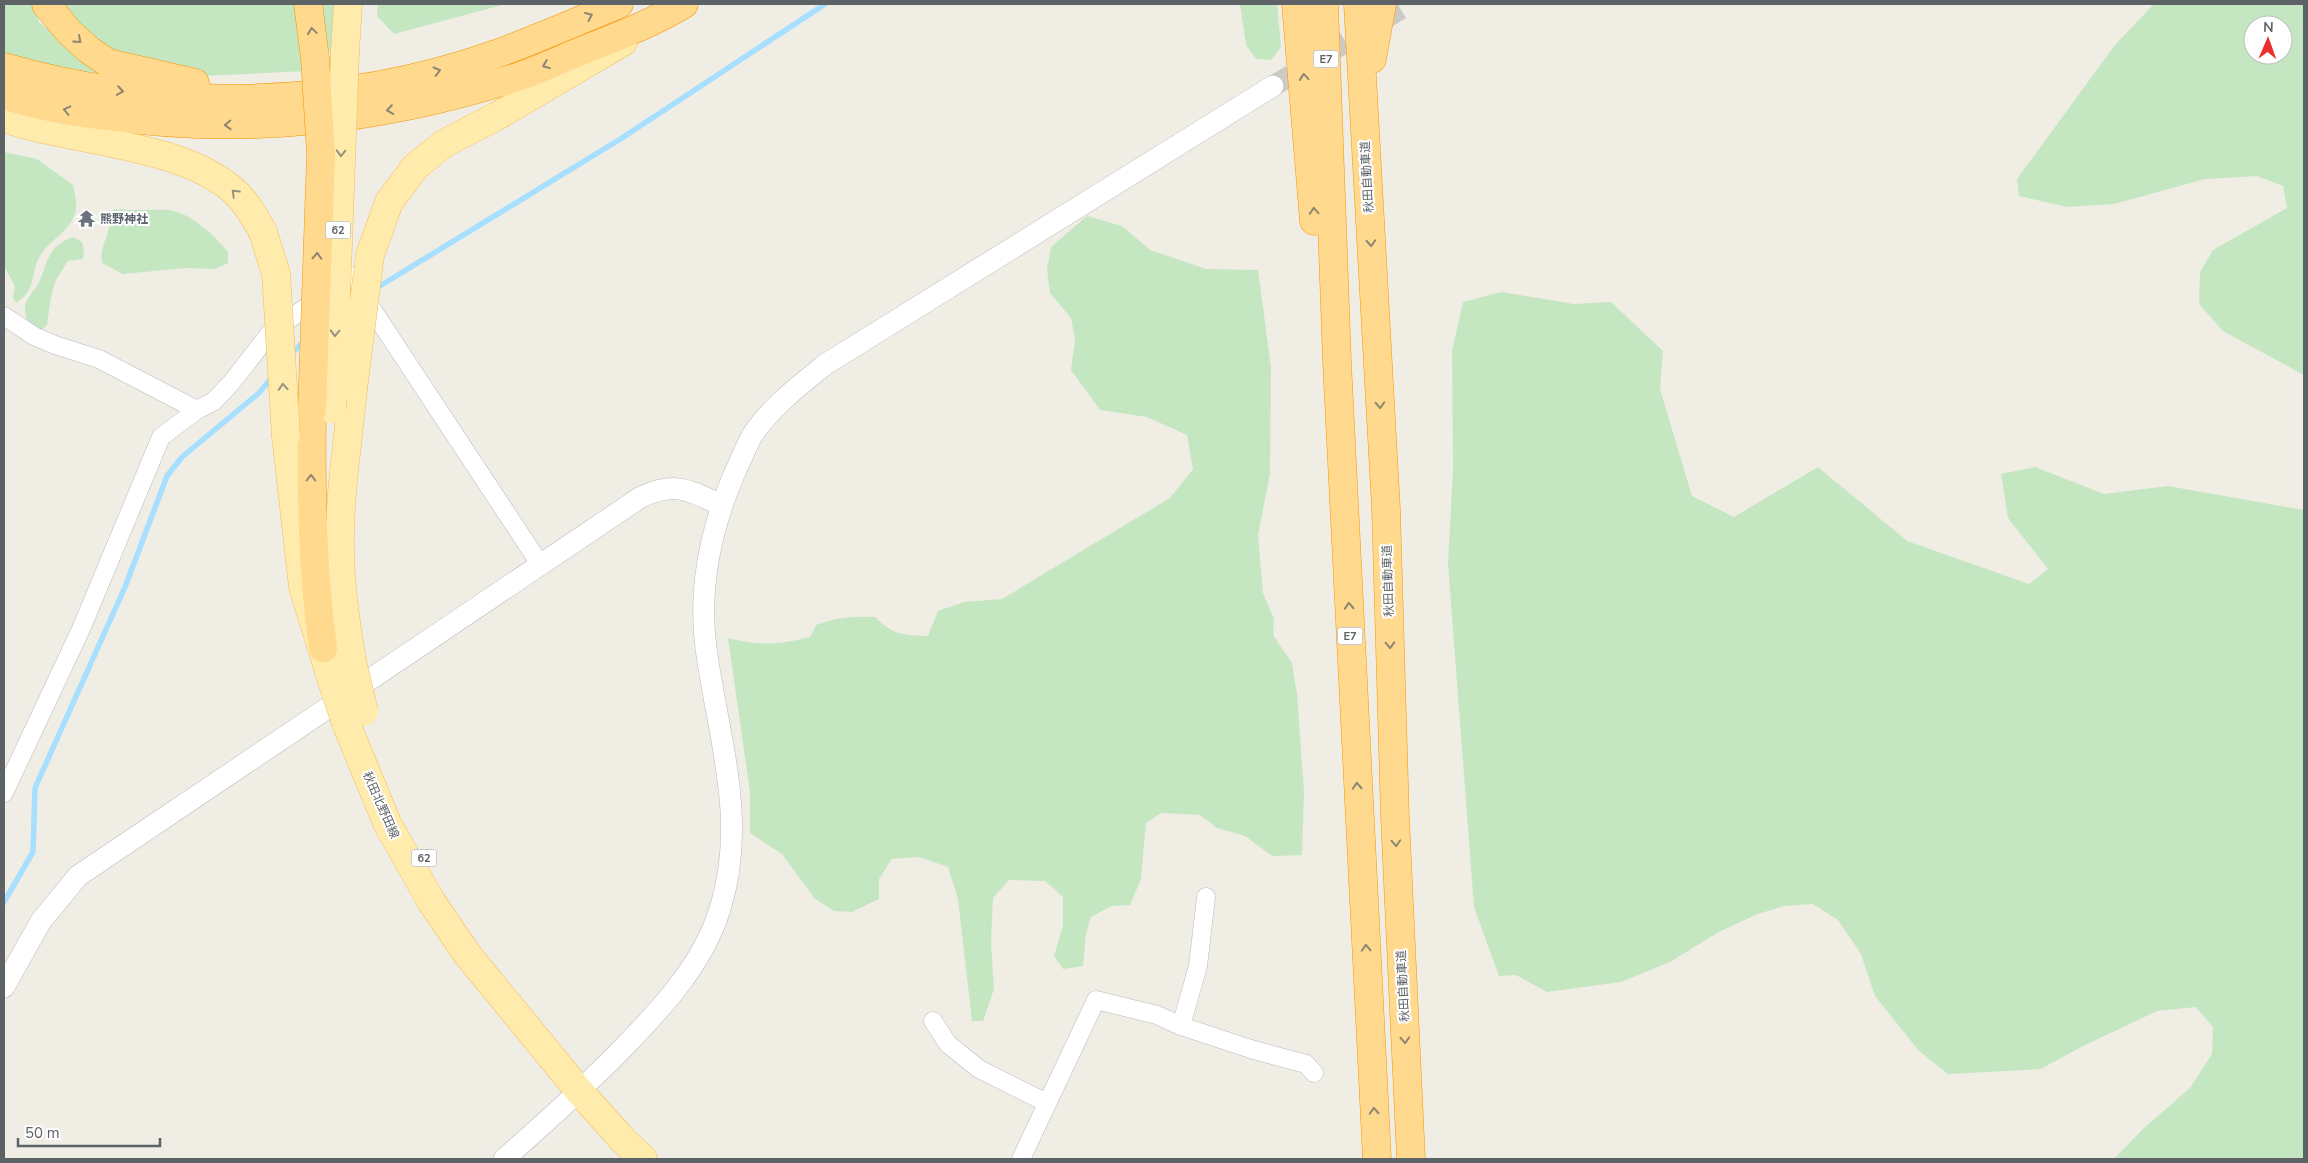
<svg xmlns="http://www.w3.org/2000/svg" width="2308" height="1163" font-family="'Nunito Sans','Noto Sans JP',sans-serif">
  <rect width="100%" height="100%" fill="#f0ede5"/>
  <path fill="#c4e7c2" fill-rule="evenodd" d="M4 4H34L39 22 91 62 124 81 42 64 4 53Z
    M61 4H298L308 71 204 76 134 62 79 30Z
    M320 4H337L339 48 327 51Z
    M378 4H506L394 34 377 16Z
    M1240 4H1277L1281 47 1271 60 1256 59 1246 45Z
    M2154 4H2304V375L2223 331 2199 304 2200 272 2213 250 2287 208 2283 186 2257 176 2205 179 2114 204 2067 207 2019 196 2017 179 2115 45ZM2253 25H2283V55H2253Z
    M4 152 37 159 73 185C74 192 77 201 76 208 74 229 52 238 42 253 29 271 39 288 16 303L13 298 15 286 4 266Z
    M114 209C132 211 151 209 169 210 191 213 215 236 228 252V263L215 269 186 268 123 274 102 263C100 249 106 241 109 228 111 221 109 215 114 209Z
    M1087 216 1122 226 1150 250 1206 269 1258 270 1271 367 1270 474 1258 535 1263 593 1274 619 1273 635 1292 663 1297 694 1304 792 1302 855 1272 856 1245 836 1217 828 1200 815 1161 813 1146 823 1141 879 1130 905 1111 906 1091 917 1086 934 1083 966 1063 969 1054 956 1063 925V897L1045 881 1009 880 993 898 991 942 994 989 983 1021H972L958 899 948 867 919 857 892 859 879 879V899L852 912 834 911 815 899 782 854 750 833V792L728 638C761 646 777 645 810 637L816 625C838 617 852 616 875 617 893 635 903 635 928 636L938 611 964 602 1002 599 1170 498 1193 469 1187 435 1147 417 1100 410 1071 370 1075 340 1071 318 1050 293 1047 269 1051 247Z
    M73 237 82 242 84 252 83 259 68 261 56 280 51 296 47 325 41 331 32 329C28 321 24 315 25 306 26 299 33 292 37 286 49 264 44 248 73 237Z
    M1501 292 1574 304 1611 302 1663 351 1660 389 1692 496 1734 517 1818 467 1907 541 2029 584 2048 569 2008 518 2001 474 2035 467 2104 494 2168 486 2304 510V1159H2114L2144 1128 2190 1088 2212 1054 2213 1027 2196 1007 2157 1011 2083 1046 2041 1069 1948 1074 1919 1051 1875 996 1861 954 1838 920 1813 904 1784 906 1755 915 1717 933 1670 962 1621 982 1547 992 1516 975 1499 976 1474 907 1448 564 1453 470 1452 351 1463 302Z"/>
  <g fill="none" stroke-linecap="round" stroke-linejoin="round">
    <path stroke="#a6dfff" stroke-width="5.5" d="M375 289 622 138 825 4
      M291 354 307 338
      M4 902 33 852 35 788 125 587 167 476 182 457 259 393 274 375"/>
    <path stroke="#cbcac5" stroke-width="21" stroke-dasharray="21 11" stroke-linecap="butt" d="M1273 86 1409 4"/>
    <defs>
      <path id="minor" d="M4 316 34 336 55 345 99 359 197 410
        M4 793 81 629 161 437 197 410 214 401 232 382 270 333 350 276 540 564
        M933 1021 948 1044 979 1069 1047 1103
        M1181 1026 1198 966 1206 897
        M1021 1159 1096 1000 1157 1015 1181 1026 1254 1050 1306 1064 1314 1073"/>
      <path id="tertiary" d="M4 987 41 921 78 876 641 497C677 481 688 490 721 505
        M504 1159C545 1123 585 1087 623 1048 662 1008 703 964 720 909 748 820 718 737 706 648 698 587 711 528 735 472 741 460 746 446 753 434 771 407 801 384 826 364L1273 86"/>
      <path id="primary" d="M345 52 348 4
        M4 118C71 142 182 143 235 192 247 203 255 218 263 232
        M416 166 445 143 497 116 623 42
        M286 436 303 587 332 681
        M353 666C346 627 340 588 340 549 339 495 348 442 353 389
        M346 723 387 823 431 901 467 954 580 1092 623 1140 643 1159"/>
      <path id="motorway" d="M46 4 69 32 89 50 108 63 195 83
        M308 4 315 58
        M1296 4 1314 221
        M1324 4 1337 362 1377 1159
        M1358 4 1386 509 1395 818 1411 1159
        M1372 59 1382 4
        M4 67C162 113 341 109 496 54 537 39 578 21 619 4
        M4 95C37 106 73 112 107 116 244 136 383 120 514 78 537 71 559 60 581 51 616 37 651 24 684 4
        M312 410C311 490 312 569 323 648"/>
    </defs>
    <use href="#minor" stroke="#b8bbbf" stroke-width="19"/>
    <use href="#tertiary" stroke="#b8bbbf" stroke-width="22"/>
    <use href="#primary" stroke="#f4bd5a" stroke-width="29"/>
    <use href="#motorway" stroke="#f59600" stroke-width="29"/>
    <use href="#minor" stroke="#fff" stroke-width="18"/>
    <use href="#tertiary" stroke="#fff" stroke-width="21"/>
    <use href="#primary" stroke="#ffebab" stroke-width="28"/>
    <use href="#motorway" stroke="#fed98e" stroke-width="28"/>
    <defs>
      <path id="primary-bridge" d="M263 232 276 274 286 436
        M353 389 370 255 389 202 416 166
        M332 409 345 52
        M353 666 364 712
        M332 681 346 723"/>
      <path id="motorway-bridge" d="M312 410 321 154 315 58"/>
    </defs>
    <use href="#primary-bridge" stroke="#f4bd5a" stroke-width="29" stroke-linecap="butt"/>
    <use href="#motorway-bridge" stroke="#f59600" stroke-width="29" stroke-linecap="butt"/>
    <use href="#primary-bridge" stroke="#ffebab" stroke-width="28"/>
    <use href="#motorway-bridge" stroke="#fed98e" stroke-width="28"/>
  </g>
  <defs><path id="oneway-chevron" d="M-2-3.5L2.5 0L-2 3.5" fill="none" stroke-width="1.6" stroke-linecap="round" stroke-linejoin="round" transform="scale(1.25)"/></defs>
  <g stroke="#8d8672">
    <use href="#oneway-chevron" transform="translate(589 16) rotate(-23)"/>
    <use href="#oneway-chevron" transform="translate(312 31) rotate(-98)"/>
    <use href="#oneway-chevron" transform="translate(78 40) rotate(42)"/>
    <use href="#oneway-chevron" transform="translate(546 65) rotate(158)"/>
    <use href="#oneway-chevron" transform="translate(437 71) rotate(-14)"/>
    <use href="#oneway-chevron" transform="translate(1304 77) rotate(-95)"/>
    <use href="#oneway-chevron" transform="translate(120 91) rotate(9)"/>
    <use href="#oneway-chevron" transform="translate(67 110) rotate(-167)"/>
    <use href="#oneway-chevron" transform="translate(390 110) rotate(171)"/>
    <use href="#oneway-chevron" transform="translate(228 125) rotate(178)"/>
    <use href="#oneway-chevron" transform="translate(1314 211) rotate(-94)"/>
    <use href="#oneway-chevron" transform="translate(1371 243) rotate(87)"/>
    <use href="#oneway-chevron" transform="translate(317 256) rotate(-88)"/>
    <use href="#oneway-chevron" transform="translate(1380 405) rotate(87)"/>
    <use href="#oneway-chevron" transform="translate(311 478) rotate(-90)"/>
    <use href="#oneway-chevron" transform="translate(1349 606) rotate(-93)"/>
    <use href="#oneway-chevron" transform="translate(1390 645) rotate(88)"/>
    <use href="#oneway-chevron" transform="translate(1357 786) rotate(-93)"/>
    <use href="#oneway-chevron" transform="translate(1396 843) rotate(87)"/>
    <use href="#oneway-chevron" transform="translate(1366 948) rotate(-93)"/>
    <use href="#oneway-chevron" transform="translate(1405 1040) rotate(87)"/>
    <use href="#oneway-chevron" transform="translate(1374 1111) rotate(-93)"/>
  </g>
  <g stroke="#96927e">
    <use href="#oneway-chevron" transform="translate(341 153) rotate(92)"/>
    <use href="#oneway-chevron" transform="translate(235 193) rotate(-136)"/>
    <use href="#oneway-chevron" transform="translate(335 333) rotate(92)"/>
    <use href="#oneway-chevron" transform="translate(283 387) rotate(-94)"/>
  </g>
  <defs>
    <symbol id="temple-bare" viewBox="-9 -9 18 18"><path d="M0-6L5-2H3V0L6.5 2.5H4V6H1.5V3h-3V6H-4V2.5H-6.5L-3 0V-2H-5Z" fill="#6b7280" stroke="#fff" stroke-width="2.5" paint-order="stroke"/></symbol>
  </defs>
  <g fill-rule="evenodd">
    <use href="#temple-bare" x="74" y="206" width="25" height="25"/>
  </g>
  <g text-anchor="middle" stroke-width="4" stroke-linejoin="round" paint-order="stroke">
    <g fill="#fff" stroke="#8e9194" stroke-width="1">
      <rect x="1313.5" y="50.5" width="25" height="17" rx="4"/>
      <rect x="325.5" y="221.5" width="25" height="17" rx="4"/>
      <rect x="1337.5" y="627.5" width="25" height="17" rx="4"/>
      <rect x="411.5" y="849.5" width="25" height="17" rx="4"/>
    </g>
    <g font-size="11" font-weight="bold" fill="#5d6266">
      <text x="1326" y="63">E7</text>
      <text x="338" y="234">62</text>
      <text x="1350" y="640">E7</text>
      <text x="424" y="862">62</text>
    </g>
    <g font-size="12" fill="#5d6266" stroke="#fff">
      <text transform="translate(1367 177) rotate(-93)" y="4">秋田自動車道</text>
      <text transform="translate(1388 581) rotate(-92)" y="4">秋田自動車道</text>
      <text transform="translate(381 805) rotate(66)" y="4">秋田北野田線</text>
      <text transform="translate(1403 986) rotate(-93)" y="4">秋田自動車道</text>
    </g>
    <g font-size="12" font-weight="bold" fill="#5b616d" stroke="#fff" text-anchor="start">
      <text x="100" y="223">熊野神社</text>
    </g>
  </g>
  <rect width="2308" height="1163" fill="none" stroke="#5d6266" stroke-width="10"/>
  <g transform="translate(2268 40) rotate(2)"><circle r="24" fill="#ffffff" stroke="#bec0c2"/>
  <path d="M0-4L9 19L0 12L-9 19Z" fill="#ec2f2f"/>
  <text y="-8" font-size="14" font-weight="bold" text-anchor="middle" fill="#5d6266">N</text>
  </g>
  <path d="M18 1138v8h142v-8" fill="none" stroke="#5d6266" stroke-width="2.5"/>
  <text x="25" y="1138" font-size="15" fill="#5d6266" stroke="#ffffff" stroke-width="4" paint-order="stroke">50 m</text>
</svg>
